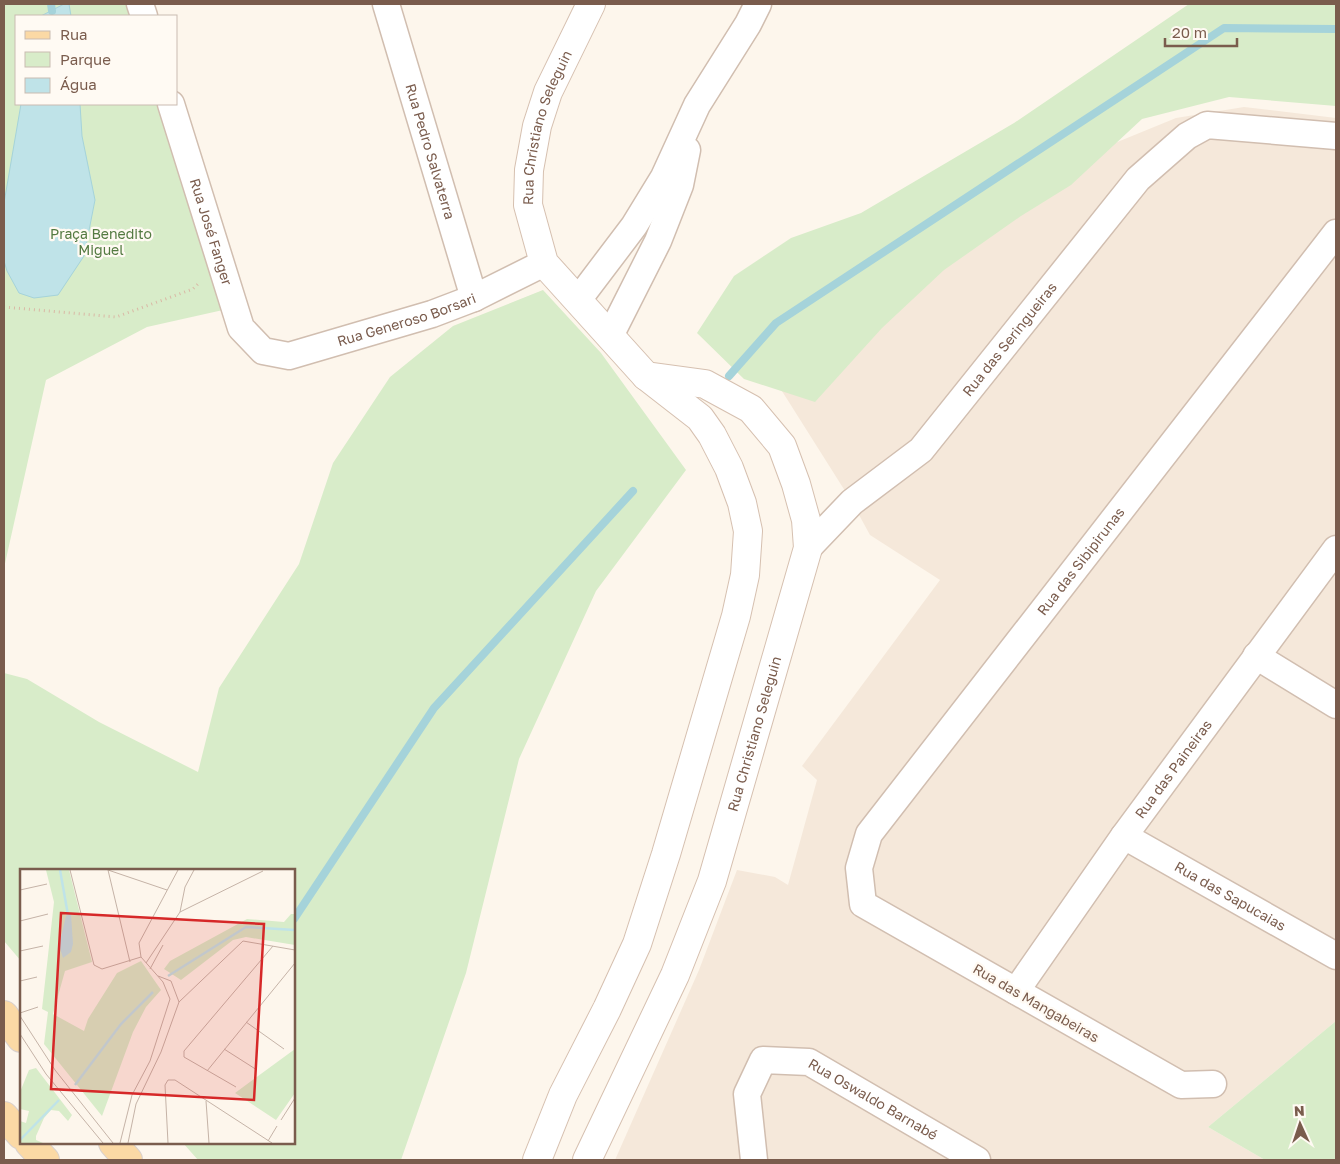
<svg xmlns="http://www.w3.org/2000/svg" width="1340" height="1164" font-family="'Golos Text',sans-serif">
  <rect width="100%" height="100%" fill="#fdf6ec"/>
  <path fill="#f5e8da" d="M1244 107 1336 118V1021L1208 1127 1265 1160H615L699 970 737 870 775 877 788 885 817 780 802 766 940 580 870 535 852 502 775 380 1049 170 1176 118Z"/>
  <path fill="#d8ecc9" d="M4 4H130L134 16H16V104H160L223 310 147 327 46 380 4 568Z
    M1189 4H1336V106L1229 97 1142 119 1071 185 1021 216 944 270 882 328 815 402 744 379 697 333 734 276 791 238 861 213 1014 123Z
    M543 290 601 353 686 470 596 591 519 759 466 973 401 1160H198L183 1143H294V870H21V961L4 941V673L27 679 99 722 198 772 219 688 299 564 333 463 390 377 453 326Z
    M1336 1021V1160H1265L1208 1127Z"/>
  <path fill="#bfe3e8" stroke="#a5d3da" d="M64 4H69L71 16H41Z
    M21 104H80L82 136 95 200 84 256 58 295 34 298 19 293 7 271 4 261V203Z"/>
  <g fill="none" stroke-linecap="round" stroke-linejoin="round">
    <path stroke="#a5d3da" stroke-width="8" d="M51 4 52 11
      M729 376 776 323 1224 28 1336 29
      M294 919 434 708 633 491"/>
    <defs>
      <g id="minor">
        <path d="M140 4 144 16"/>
        <path id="s1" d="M386 4 474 298"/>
        <path id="s2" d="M171 104 241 328 263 351 289 356 432 314 474 298 544 263"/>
        <path d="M578 300 634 226 664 177 697 105 748 24 758 4"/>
        <path d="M610 336 658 241 680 185 687 150"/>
        <path id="s3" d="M808 548 852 502 921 450 1138 179 1187 136 1207 125 1336 136"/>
        <path d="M1256 656 1336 705"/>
        <path id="s4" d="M1124 836 1336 956"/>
        <path id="s5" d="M1016 991 1124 836 1336 549"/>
        <path id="s6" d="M1213 1084 1181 1085 863 904 859 868 869 834 1336 233"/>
        <path id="s7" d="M754 1160 747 1094 763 1060 809 1062 977 1160"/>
      </g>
      <g id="secondary">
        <path id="s8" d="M537 1160 563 1095 607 1009 637 944 666 854 736 616 745 575 748 531 742 503 729 468 712 435 700 418 646 376 544 263 528 205 529 170 537 126 548 92 591 4"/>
        <path id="s9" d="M587 1160 675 975 712 881 808 548 806 520 796 484 782 446 751 409 705 384 646 376"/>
      </g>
      <path id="primary" d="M4 1015 21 1038
        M4 1116 21 1135
        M29 1143 45 1160
        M113 1143 128 1160"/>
    </defs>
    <use href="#minor" stroke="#d1beb0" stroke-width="29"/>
    <use href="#secondary" stroke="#d6c0b0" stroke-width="30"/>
    <use href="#primary" stroke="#dad1cd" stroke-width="30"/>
    <path stroke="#d9b8a5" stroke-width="3" stroke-dasharray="1 4" stroke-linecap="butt" d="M4 307 116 317 193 289 200 282"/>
    <use href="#minor" stroke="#fff" stroke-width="26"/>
    <use href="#secondary" stroke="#fff" stroke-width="28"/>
    <use href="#primary" stroke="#fbd9a5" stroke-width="28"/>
  </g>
  <g text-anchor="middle" stroke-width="4.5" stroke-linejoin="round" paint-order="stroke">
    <g font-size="14" fill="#7a5c4d" stroke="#fffaf3">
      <text dy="5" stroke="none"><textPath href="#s8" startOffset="1152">Rua Christiano Seleguin</textPath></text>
      <text dy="5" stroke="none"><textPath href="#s1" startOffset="154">Rua Pedro Salvaterra</textPath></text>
      <text dy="5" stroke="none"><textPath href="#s2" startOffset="134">Rua José Fanger</textPath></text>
      <text dy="5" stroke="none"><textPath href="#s2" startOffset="416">Rua Generoso Borsari</textPath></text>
      <text dy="5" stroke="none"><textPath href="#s3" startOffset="292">Rua das Seringueiras</textPath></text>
      <text dy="5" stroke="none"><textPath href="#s6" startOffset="815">Rua das Sibipirunas</textPath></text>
      <text dy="5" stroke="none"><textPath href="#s9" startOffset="459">Rua Christiano Seleguin</textPath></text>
      <text dy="5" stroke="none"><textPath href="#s5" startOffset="272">Rua das Paineiras</textPath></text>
      <text dy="5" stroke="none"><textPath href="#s4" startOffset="122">Rua das Sapucaias</textPath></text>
      <text transform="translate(1036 1003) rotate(30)" y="5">Rua das Mangabeiras</text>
      <text dy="5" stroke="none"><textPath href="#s7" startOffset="224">Rua Oswaldo Barnabé</textPath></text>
    </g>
    <g font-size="14" fill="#537a41" stroke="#fffaf3">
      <text x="101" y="239">Praça Benedito<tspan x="101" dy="16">Miguel</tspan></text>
    </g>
  </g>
  <g transform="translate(20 869)">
    <rect width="275" height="275" fill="#fdf6ec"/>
    <path d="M26 1H49L72 93 45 102 33 145 64 162 68 150 97 104 121 92 141 121 126 138 113 163 82 247 24 175 28 143 22 140 34 33ZM271 45H275V76L226 68 213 71 161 111 144 100 150 92 227 50 264 53ZM275 180V224L256 251 215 224ZM16 199 52 246 48 252 39 242 31 241 24 249 16 267V271L23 274H0V252L6 254 9 242 0 240V223L9 201Z" fill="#d8ecc9"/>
    <path d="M51 45 53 75 51 83 43 89 39 76 46 47Z" fill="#bfe3e8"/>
    <path fill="none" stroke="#bfe3e8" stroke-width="2.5" d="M40 1 48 46M148 107 226 58 275 61M55 216 101 155 133 123M0 271 39 231"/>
    <path fill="none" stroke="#c5b3a7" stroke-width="1" d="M50 1 74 96 82 100 121 88M88 1 110 93M88 1 147 21M0 21 27 15M160 43 243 2M0 52 28 45M0 82 23 77M126 94 160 43 165 18 174 1M130 100 143 76M0 112 17 108M159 133 223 72 275 81M0 144 18 138M0 147 35 201 93 274M226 153 264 180M0 165 26 205 83 274M204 180 237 201M187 202 275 94M216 218 164 188V182L253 77M186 232 189 274M261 251 275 229M248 272 257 257M100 274 112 226 130 192 150 130 143 113 121 88 119 74 158 1M108 274 116 235 141 183 159 133 151 112 138 107M148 274 145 216 148 211H155L252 274"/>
    <path fill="#d62828" fill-opacity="0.15" stroke="#d62828" stroke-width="2.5" d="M41 44 244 55 234 231 31 220Z"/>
    <rect width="275" height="275" fill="none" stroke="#7a5c4d" stroke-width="2.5"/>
  </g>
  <rect width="1340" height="1164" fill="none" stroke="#7a5c4d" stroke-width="10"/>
  <rect x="15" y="15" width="162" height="90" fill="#fffaf3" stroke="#cabbb1"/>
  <rect x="25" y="31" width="25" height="8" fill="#fbd9a5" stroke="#cabbb1"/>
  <text x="60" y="40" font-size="15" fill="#7a5c4d">Rua</text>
  <rect x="25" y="52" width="25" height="15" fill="#d8ecc9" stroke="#cabbb1"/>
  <text x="60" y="65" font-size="15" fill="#7a5c4d">Parque</text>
  <rect x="25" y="78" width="25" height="15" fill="#bfe3e8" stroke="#cabbb1"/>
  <text x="60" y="90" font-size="15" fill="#7a5c4d">Água</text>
  <g transform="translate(1300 1124) rotate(357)" stroke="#fffaf3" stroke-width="4" paint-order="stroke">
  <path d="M0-4L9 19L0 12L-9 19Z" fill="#7a5c4d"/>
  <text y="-8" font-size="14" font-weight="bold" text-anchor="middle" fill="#7a5c4d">N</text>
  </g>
  <path d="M1165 38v8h72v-8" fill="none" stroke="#7a5c4d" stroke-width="2.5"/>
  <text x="1172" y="38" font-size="15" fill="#7a5c4d" stroke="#fffaf3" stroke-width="4" paint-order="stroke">20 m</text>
</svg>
